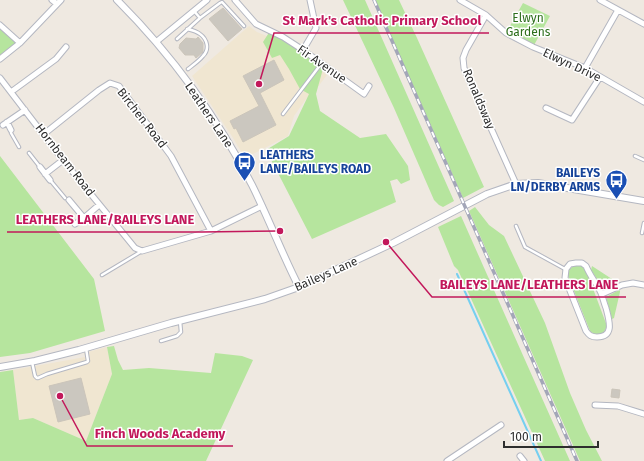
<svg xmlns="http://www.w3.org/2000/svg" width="644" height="461" font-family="'Fira Sans',sans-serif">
  <rect width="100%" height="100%" fill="#efe9e1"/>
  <path fill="#f0e6d1" d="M249 26 257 32 274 39 287 46 327 75 314 92 309 95 294 116 288 136 245 158 233 138 192 76Z
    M107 347 112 374 86 441 33 418 19 420 13 370 85 357 84 353Z"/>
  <path fill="#b6e59e" d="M343 0H365L454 201 443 207 439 205 434 200 394 108Z
    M375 0H399L417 38 484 187 463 198Z
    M523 3 550 16 533 47 506 33Z
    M0 29 16 43 0 55Z
    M270 31 324 65 316 94 320 111 360 138 386 134 408 166 410 180 401 184 397 179 390 181 396 202 312 239 266 150 289 136 309 94 300 89 289 69 280 55 272 58 263 42Z
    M0 156 94 279 105 331 30 353 0 357Z
    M475 207 489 225 504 236 545 323 570 393 586 430 602 461H580L469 211Z
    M461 216 570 461H545L458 270 454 266 438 227Z
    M579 265 583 267 586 270 607 326 604 332 602 334H594L590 331 568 276C568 269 572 265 579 265Z
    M592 266 615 281V284L605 289 603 288 591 270Z
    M619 290 620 291V292L614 318 612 319 606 297Z
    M114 346 118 360 123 370 149 368 211 373 215 353 242 356 253 360 206 461H0V372L13 370 19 420 33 418 86 441 112 374 107 347Z"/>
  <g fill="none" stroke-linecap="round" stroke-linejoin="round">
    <path stroke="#75cff0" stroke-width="2" d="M457 274 541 461"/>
  </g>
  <path fill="#cbc7bf" stroke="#cbc5ba" d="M223 8 242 29 228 41 209 19Z
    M198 37 203 43V52L196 58 194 55H185L179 48 180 44 186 38 196 39Z
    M274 60 284 80 260 93 276 125 243 142 236 128 234 129 230 121 259 106 243 76Z
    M81 378 90 414 58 422 49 386Z
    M612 389 620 390 619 398 611 397Z"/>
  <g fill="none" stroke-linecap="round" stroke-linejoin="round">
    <defs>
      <path id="service" d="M200 18 220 3 222 2 244 26
        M187 29C191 30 196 31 200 34 207 39 210 49 203 56 199 61 193 65 188 69
        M177 39 200 18 194 11
        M283 114 321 64
        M11 130V133L19 147
        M29 153 40 167
        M635 156 644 160
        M50 180 65 198
        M516 226 525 247 565 269
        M642 233 644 223
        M102 275 142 251
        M161 341 177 336 181 332 180 321
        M32 362 35 376 37 378H38L47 374 87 362 88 361 86 348"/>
      <path id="minor" d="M52 0 57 4
        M235 0 256 24 283 37 303 50 364 94 369 86
        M460 0 486 15 506 33 533 47 585 68 644 102
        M600 0 644 24
        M486 15 466 50 463 58 464 68 516 184
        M0 25 20 43
        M156 42 207 0
        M303 50 316 28 310 0
        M0 59 20 43 61 0
        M585 68 618 10
        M0 78 63 160 135 248 142 251 211 231 262 206
        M11 92 56 59 66 47
        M546 108 572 120 600 77
        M7 122 11 130
        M3 125 25 110
        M44 134 99 90 110 83 119 86 171 156 211 231
        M40 167 50 180
        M45 174 63 160
        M69 200 84 218
        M75 224 84 218 99 205
        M576 263H582L586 266C590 276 597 284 601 293 603 298 604 303 606 308 609 320 615 337 597 337 591 337 589 335 586 331L565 278 566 269 570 264Z
        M602 294 622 285 633 283 644 285
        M595 405 618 406 644 414
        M520 456 524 461
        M447 461 501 425"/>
      <path id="tertiary" d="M117 0C171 54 217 117 252 185 269 219 282 254 299 287
        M0 367 35 361 79 350 171 323 265 299 299 287 393 243 487 194 516 184 538 183 644 201"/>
    </defs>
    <use href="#service" stroke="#b4b7c1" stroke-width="4.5"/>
    <use href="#minor" stroke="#b4b7c1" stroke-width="7"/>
    <use href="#tertiary" stroke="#b4b7c1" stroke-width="8"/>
    <use href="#service" stroke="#fff" stroke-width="2.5"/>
    <use href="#minor" stroke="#fff" stroke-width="5"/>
    <use href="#tertiary" stroke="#fff" stroke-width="6"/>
    <defs>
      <path id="rail" d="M374 0 577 461"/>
    </defs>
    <use href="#rail" stroke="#a3a6b8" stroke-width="3.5"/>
    <use href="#rail" stroke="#fff" stroke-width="2" stroke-dasharray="6" stroke-linecap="butt"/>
  </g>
  <defs>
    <symbol id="bus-pin" viewBox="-11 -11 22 30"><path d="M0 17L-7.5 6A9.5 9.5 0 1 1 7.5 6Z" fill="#1a4fb4" stroke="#fff"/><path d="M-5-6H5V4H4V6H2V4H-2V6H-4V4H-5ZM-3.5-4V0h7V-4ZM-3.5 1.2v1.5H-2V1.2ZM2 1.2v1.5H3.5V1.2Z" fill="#fff"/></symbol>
  </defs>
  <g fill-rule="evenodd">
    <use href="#bus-pin" x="232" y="150" width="25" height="34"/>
    <use href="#bus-pin" x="604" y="168" width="25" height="34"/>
  </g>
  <g text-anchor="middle" stroke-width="3" stroke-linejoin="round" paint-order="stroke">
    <g font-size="12" fill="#2c6e1b" stroke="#fff">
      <text x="528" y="22">Elwyn<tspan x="528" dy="14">Gardens</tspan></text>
    </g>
    <g font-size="12" fill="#2e2e2e" stroke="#fff">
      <text transform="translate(322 64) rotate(35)" y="4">Fir Avenue</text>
      <text transform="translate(572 65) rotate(25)" y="4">Elwyn Drive</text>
      <text transform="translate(479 99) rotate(67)" y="4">Ronaldsway</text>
      <text transform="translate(209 115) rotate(56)" y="4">Leathers Lane</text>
      <text transform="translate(142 118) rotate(52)" y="4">Birchen Road</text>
      <text transform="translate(65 160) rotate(52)" y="4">Hornbeam Road</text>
      <text transform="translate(326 274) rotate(-24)" y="4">Baileys Lane</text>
    </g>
    <g font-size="12" font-weight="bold" fill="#164399" stroke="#fff" text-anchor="start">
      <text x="260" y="159">LEATHERS<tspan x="260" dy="14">LANE/BAILEYS ROAD</tspan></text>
      <text x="600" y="177" text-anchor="end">BAILEYS<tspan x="600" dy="14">LN/DERBY ARMS</tspan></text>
    </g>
  </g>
  <path fill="none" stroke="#c2185b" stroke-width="1.5" d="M259 84L274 33H489M280 231L202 232H7M386 242L432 297H626M60 396L87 446H233"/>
  <g fill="#c2185b" stroke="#fff" stroke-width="1.5">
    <circle cx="259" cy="84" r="4"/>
    <circle cx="280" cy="231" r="4"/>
    <circle cx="386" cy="242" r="4"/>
    <circle cx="60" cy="396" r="4"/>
  </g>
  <g font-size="13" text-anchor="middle" font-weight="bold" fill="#c2185b" stroke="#fff" stroke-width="3" stroke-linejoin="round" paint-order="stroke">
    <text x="382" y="25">St Mark's Catholic Primary School</text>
    <text x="105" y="224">LEATHERS LANE/BAILEYS LANE</text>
    <text x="529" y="289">BAILEYS LANE/LEATHERS LANE</text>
    <text x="160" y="438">Finch Woods Academy</text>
  </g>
  <path d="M504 441v6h94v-6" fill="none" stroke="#2e2e2e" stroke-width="2"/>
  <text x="510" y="441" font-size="12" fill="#2e2e2e" stroke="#ffffff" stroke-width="3" paint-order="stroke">100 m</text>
</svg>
